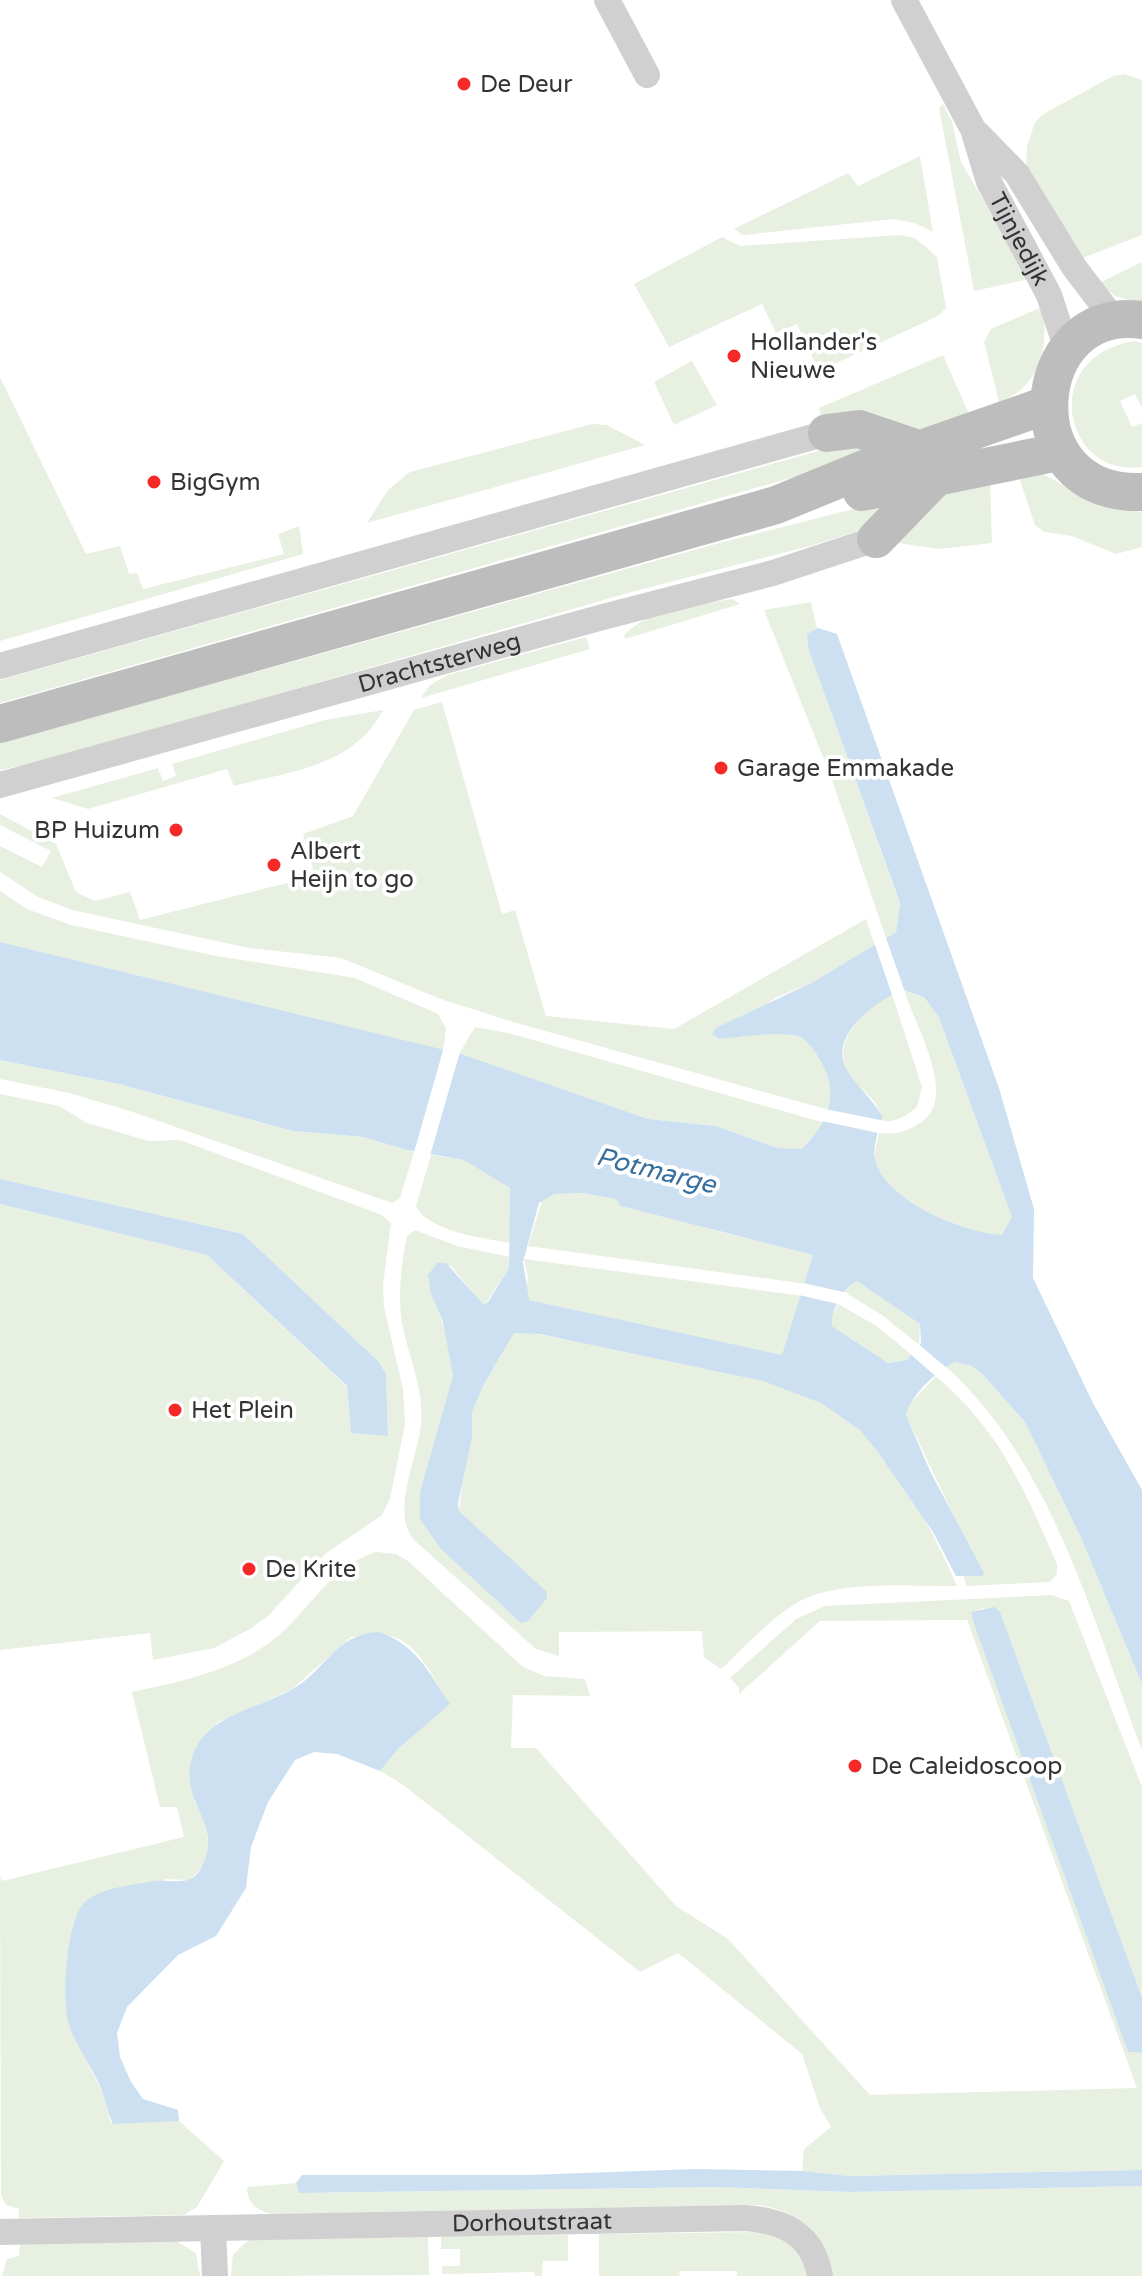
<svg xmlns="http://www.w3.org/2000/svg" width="1142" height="2276" font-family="'Varela Round',sans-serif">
  <rect width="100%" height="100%" fill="#fff"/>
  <path fill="#e8f0e1" d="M1125 74 1142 80V235L1080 259 1026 169 1027 146 1035 122 1045 113 1113 76Z
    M943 104 952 122 961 162 1029 279 974 291 939 108Z
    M920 156 933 232 915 223 893 219 743 235 734 229 848 173 858 186Z
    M900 235 915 238 937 257 946 308 938 316 819 371 797 324 776 333 762 304 669 347 634 284 722 237 740 246Z
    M1142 262V304L1115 296 1099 283Z
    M1042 307C1050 347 1039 388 999 402L984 342 991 329Z
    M1134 341 1142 343V408L1135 394 1120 401 1132 427 1142 423V467C1064 479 1037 357 1134 341Z
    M943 355 972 421 932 433 822 422 819 408Z
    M692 361 717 405 674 425 654 382Z
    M0 377 86 554 120 546 129 574 137 573 143 589 284 554 278 534 299 526 303 554 0 641Z
    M592 424 607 425 645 445 367 523 388 490 410 472Z
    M847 443 857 444 868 456 0 703V680Z
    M1017 471 1045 475 1100 506 1142 512V547L1116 554 1072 536 1044 532 1035 525Z
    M990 477 992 543 939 549 898 543 936 495Z
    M893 499 871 527 810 546 635 591 49 760 0 770V743L723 542Z
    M732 599 740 604 625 639 624 635C649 609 697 605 732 599Z
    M811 602 817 629 807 634 808 648 900 904 896 932 886 938 831 777 764 610Z
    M586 637 590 649 421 698 430 685 448 675Z
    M442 702 502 914 515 910 546 1016 674 1029 866 919 875 946 815 981 775 998 719 1039C738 1038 778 1030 795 1034 822 1042 837 1087 829 1110L513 1022 441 999 341 958 249 948 72 910 38 897 0 872V846L42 867 51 851 0 825V814L56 844 76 892 95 901 130 892 140 920 315 876 303 834 353 816 414 710Z
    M383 710C353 767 291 771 234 786L227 769 88 809 52 798 158 768 163 781 176 776 172 764 325 720Z
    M0 891 27 909 71 925 211 955 355 978 438 1014 446 1028 443 1051 0 942Z
    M904 990 924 997 939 1018 1012 1217 1002 1236C966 1233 880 1199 875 1158 874 1151 878 1140 879 1133 896 1135 906 1132 920 1123 960 1098 914 1024 904 990Z
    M892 994 922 1087 917 1107C906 1116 896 1123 881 1121 881 1097 854 1088 846 1069 833 1039 867 1005 892 994Z
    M475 1027 512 1034 825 1123 801 1149 777 1148 716 1126 648 1119 459 1054Z
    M0 1060 119 1084 293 1131 363 1137 414 1152 400 1198 392 1203 133 1112 69 1093 0 1079Z
    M0 1094 59 1106 87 1123 149 1141 180 1140 382 1215 391 1223 383 1285 384 1307 403 1389 405 1424 390 1499 382 1515 325 1554 268 1616 250 1629 214 1648 153 1660 150 1633 0 1650V1204L207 1255 347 1387 351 1433 388 1436 386 1374 378 1361 243 1234 0 1179Z
    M431 1155 465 1160 510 1188 511 1243C486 1239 427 1231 416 1206Z
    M582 1193 616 1199 710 1229 814 1255 807 1284 528 1246 543 1198 554 1194Z
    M415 1230 457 1246 510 1257 509 1268 484 1306 450 1265 431 1294C441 1318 453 1347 453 1372 452 1423 418 1468 420 1519L549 1595 459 1511 472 1412 483 1386 514 1333 522 1332C568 1339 613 1350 659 1359 727 1374 809 1380 862 1432 904 1474 933 1532 957 1586 911 1587 843 1580 802 1600 772 1616 746 1646 721 1669L704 1657 702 1631 559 1632V1656L536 1649 415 1541C389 1513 418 1459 421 1424 424 1388 410 1361 403 1328 397 1297 401 1266 407 1236Z
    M524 1259 803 1296 782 1356 529 1300 525 1294 528 1277Z
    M857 1280 920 1324 919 1345 882 1315 844 1292Z
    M838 1304 875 1325 912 1355 907 1360 888 1363 832 1326 831 1318Z
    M953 1362 972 1366 983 1375 1025 1422 1082 1540 1142 1684V1750C1093 1621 1051 1460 946 1367Z
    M936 1376C1002 1434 1022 1485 1057 1564V1574L1050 1582 966 1586 964 1576H982L906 1415 908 1406Z
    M376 1552 396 1554 408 1561 523 1667 544 1676 585 1679 590 1696 513 1695 511 1748H536L676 1906 728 1939 870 2095 1137 2088 967 1620 820 1621 739 1694V1688L730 1678 796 1619 825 1606 1052 1595 1069 1601 1142 1787V1997L1000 1612 983 1608 971 1613 1128 2052 1142 2053V2170L849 2176 802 2171 804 2149 831 2127 820 2108 802 2054 678 1953 640 1972 402 1784 380 1771 399 1748 449 1704C434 1681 420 1643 390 1636 378 1634 363 1636 351 1637L291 1690 217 1723 195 1802C210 1826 217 1863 188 1880L166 1879 68 1967 69 2025 103 2094 111 2123 179 2121 224 2161 197 2207 184 2215 19 2218V2209L6 2205 1 2195 0 1877 2 1881 184 1837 177 1807H160L132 1692C183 1681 238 1670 279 1635 311 1607 333 1565 376 1552Z
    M296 2183 299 2193 716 2187 850 2192 1142 2186V2276H833C829 2234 795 2209 756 2205L272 2214C257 2211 247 2203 247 2187Z
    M764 2232C787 2240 802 2251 807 2276H737V2271H680L679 2276H599V2234Z
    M568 2235V2261H543L542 2276H535L534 2272 442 2274V2266H460V2249H441V2236Z
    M428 2237 429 2275 231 2276 233 2254 249 2240Z
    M176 2241 196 2253 200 2276H2L7 2259 19 2256 20 2244Z"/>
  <path fill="#cce0f1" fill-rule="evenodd" d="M818 628 837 634 999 1088 1034 1209 1033 1278 1093 1403 1142 1490V1684L1082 1540 1025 1422 983 1375 972 1366 954 1362C936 1372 911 1395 906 1415L930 1471 984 1573 982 1576H956L933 1532 878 1452 860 1430 821 1403 763 1381 539 1334 514 1333 483 1386 472 1412V1437L458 1504 459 1511 547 1592V1598L528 1621 521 1623 440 1548 420 1519V1492L453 1376 443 1322 431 1294 428 1275 437 1263H446L484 1305 488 1302 509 1268 510 1188 464 1160 407 1150 363 1137 293 1131 119 1084 0 1060V942L461 1054 648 1119 716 1126 777 1148 801 1149C829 1123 841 1093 819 1058 813 1048 805 1036 793 1035 769 1032 742 1037 719 1039L712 1034 716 1028 815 981 896 932 900 903 808 648 807 634ZM904 990 924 997 939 1018 1012 1217 1002 1235C965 1233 884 1201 875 1159 872 1147 880 1128 882 1116 872 1099 858 1087 848 1072 825 1037 877 999 904 990ZM582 1193 616 1199 621 1206 813 1255 782 1355 529 1300 523 1262 539 1203 554 1194ZM857 1281 920 1324 921 1343 907 1360 888 1363 832 1326C830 1311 844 1287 857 1281Z
    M0 1179 243 1234 378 1361 386 1374 388 1436 351 1433 347 1386 207 1255 0 1204Z
    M995 1607 1000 1612 1142 1997V2053L1128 2052 974 1624 971 1612Z
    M379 1632C417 1645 429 1673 450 1704L399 1748 380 1771 337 1754 314 1752 295 1760 268 1802 251 1847 246 1888 216 1936 178 1955 127 2007 117 2033 120 2057 131 2082 143 2099 178 2110 179 2121 113 2124C107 2112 105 2097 99 2084 90 2064 76 2045 69 2025 61 2002 66 1917 86 1901 103 1887 134 1885 155 1881 170 1879 190 1887 200 1870 225 1827 184 1806 190 1767 198 1715 254 1711 291 1690 326 1671 334 1634 379 1632Z
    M695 2169 802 2171 849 2176 1142 2170V2186L850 2192 716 2187 299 2193 296 2183 302 2175H527Z"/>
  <path fill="#fff" d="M885 935 906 995 893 998 874 942Z
    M444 1047 460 1052 429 1159 413 1156Z
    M825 1109 885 1121 883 1134 822 1121Z
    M803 1283 848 1293 842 1305 799 1295Z
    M916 1342 949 1370 939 1379 909 1353Z"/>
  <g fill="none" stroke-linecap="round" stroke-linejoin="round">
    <g stroke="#d0d0d0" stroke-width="26">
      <path d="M607 0 647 75"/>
      <path id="s1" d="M904 0 973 129 989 182 1049 295 1067 350"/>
      <path d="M978 134 1017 174 1074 267 1115 321"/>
      <path d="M0 666 827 433"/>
      <path id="s2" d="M0 785 599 618 773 573 876 539"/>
      <path d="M213 2228 215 2276"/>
      <path id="s3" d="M0 2232 744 2218C782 2220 813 2234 820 2276"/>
    </g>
    <path stroke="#bdbdbd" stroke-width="38" d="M1142 320C1027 303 1010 497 1142 492
      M827 433 859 429 921 450
      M862 492 1059 452
      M876 539 937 476
      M0 724 776 505 864 469 1047 405"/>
  </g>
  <g fill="#f62929" stroke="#fff" stroke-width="3">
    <circle cx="464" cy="84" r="8"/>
    <circle cx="734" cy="356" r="8"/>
    <circle cx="154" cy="482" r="8"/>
    <circle cx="721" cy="768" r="8"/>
    <circle cx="176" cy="830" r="8"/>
    <circle cx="274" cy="865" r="8"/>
    <circle cx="175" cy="1410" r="8"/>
    <circle cx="249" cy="1569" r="8"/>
    <circle cx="855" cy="1766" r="8"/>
  </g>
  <g text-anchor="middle" stroke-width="8" stroke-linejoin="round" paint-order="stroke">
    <g font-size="24" fill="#333" stroke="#fff" text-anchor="start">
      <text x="480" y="92">De Deur</text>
      <text x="750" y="350">Hollander's<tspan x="750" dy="28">Nieuwe</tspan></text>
      <text x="170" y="490">BigGym</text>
      <text x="737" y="776">Garage Emmakade</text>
      <text x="160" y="838" text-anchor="end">BP Huizum</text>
      <text x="290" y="859">Albert<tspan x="290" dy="28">Heijn to go</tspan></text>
      <text x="191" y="1418">Het Plein</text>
      <text x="265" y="1577">De Krite</text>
      <text x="871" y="1774">De Caleidoscoop</text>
    </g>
    <g font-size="24" fill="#333" stroke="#fff">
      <text dy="8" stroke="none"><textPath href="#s1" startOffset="266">Tijnjedijk</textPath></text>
      <text dy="8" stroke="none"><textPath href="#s2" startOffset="456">Drachtsterweg</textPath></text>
      <text dy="8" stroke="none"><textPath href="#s3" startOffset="532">Dorhoutstraat</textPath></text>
    </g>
    <g font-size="26" font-style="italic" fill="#376f9f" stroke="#fff">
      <text transform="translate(656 1170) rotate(14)" y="9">Potmarge</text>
    </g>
  </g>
</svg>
